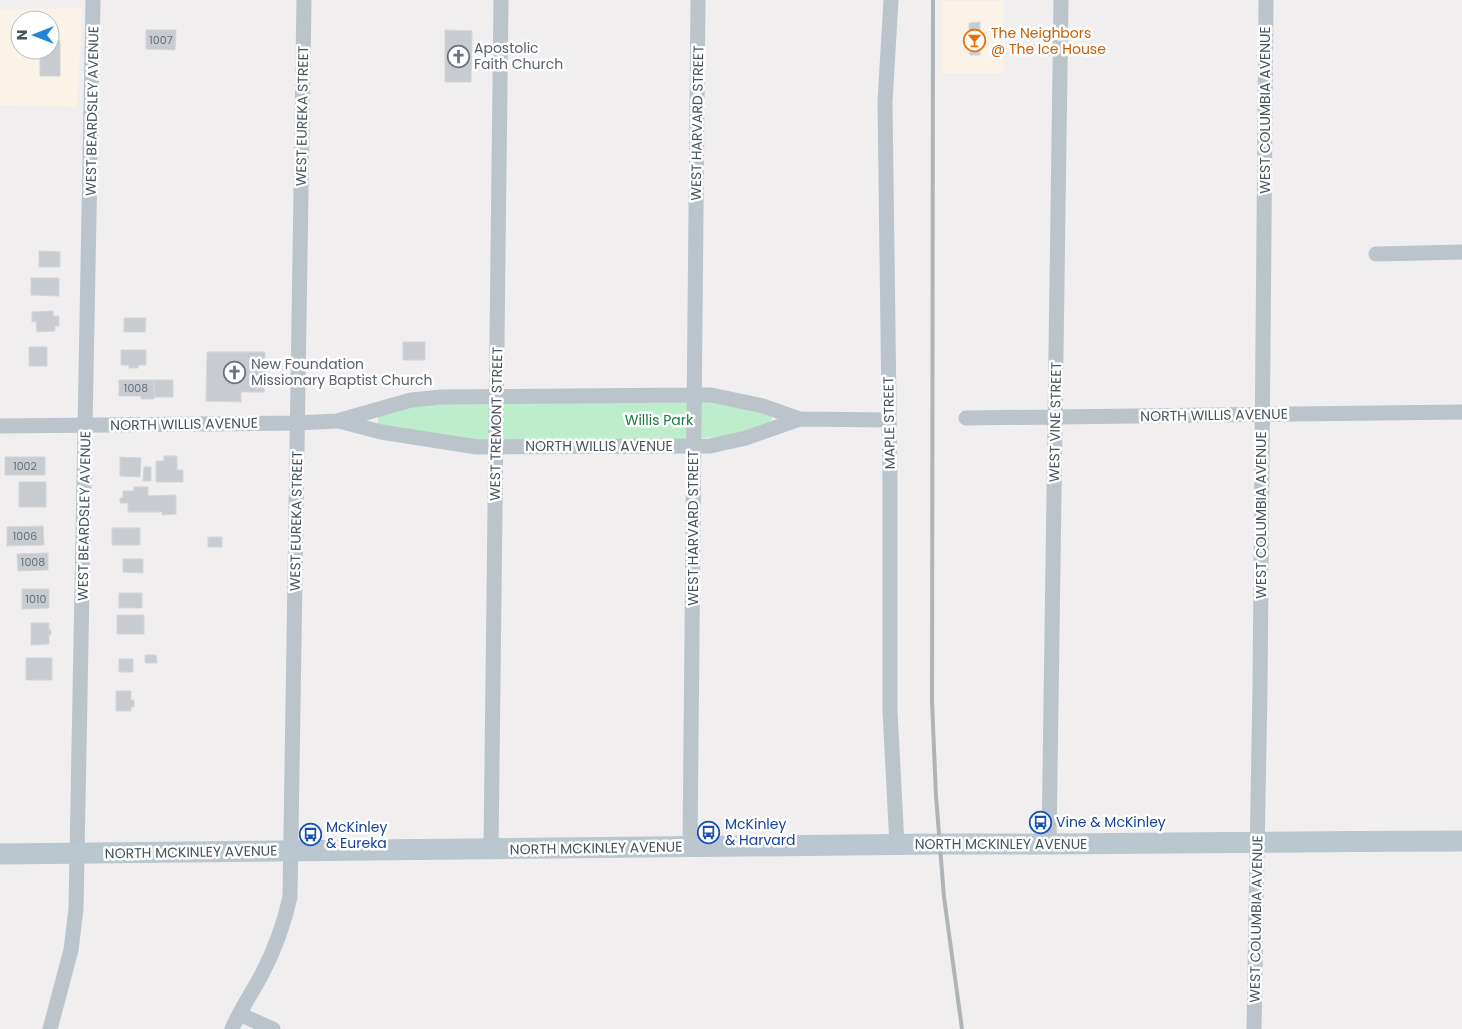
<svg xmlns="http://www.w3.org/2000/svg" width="1462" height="1029" font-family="Poppins,sans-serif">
  <rect width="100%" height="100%" fill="#f0eeee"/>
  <path fill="#fbf3e7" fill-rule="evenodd" d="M942 1H1004V73H942Z
    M82 8 77 107 0 105V10ZM20 20H50V50H20Z"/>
  <path fill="#bdedca" d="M716 402 771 415 772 419 768 424 761 427 719 437 668 440H465L381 426 378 423V418L380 415 410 406 444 404Z"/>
  <path fill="#c8ccd0" stroke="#d2d5d9" d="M980 22V55H970L969 23Z
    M146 30H176L175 50 146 49Z
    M445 30 472 31 471 82H445Z
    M50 40H60V76H40V50H50Z
    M39 251 60 252V267H39Z
    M31 278H59V296L31 295Z
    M53 311V316H59V326H55V331L37 332 36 321 32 322V312Z
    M124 318H146L145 332H124Z
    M403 342H425V360H403Z
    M29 347H47V366H29Z
    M121 350H146V365H138V368H129V365H121Z
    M207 352H265L264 392H241V402L206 401Z
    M119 380H154V399H141V396H119Z
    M154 380H173V397H154Z
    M164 456H177V470H183V482H156V461H164Z
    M5 457H45V475H5Z
    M120 457 141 458 140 477 120 476Z
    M144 467H151V481H143Z
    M19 482H46V507H19Z
    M134 487H148V496L176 495V514L162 515V512H128V503H120V498H123V491H134Z
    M43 526 44 545 7 546V527Z
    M112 528H140V545H112Z
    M208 537H222V547H208Z
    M48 553V570L18 571 17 554Z
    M123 559H143V573L123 572Z
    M22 589H49V608L22 609Z
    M119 593H142V608H119Z
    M117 615H144V634H117Z
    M31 623H49V630H51V635H49V644L31 645Z
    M145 655H156L157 663H145Z
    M26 658H52V680H26Z
    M119 659H133V672H119Z
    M116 691H131V700H134V707H131V711H116Z"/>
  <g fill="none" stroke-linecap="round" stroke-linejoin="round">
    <path stroke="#bac4ca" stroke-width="15" d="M891 0 885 102 890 482V711L897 845
      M1376 254 1462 252
      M966 418 1462 412
      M339 421 381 432 477 447 710 446 746 438 800 419
      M0 426 297 423 337 421 411 400 441 397 694 395H711L763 406 800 419 889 420
      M1049 845 1061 0
      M690 847 698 0
      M491 849 501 0
      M241 1013 248 1018 273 1029
      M50 1029 71 950 76 909 93 0
      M232 1029C240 1010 252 993 262 974 275 949 284 924 290 897L304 0
      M1254 1029 1260 687 1266 0"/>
    <path stroke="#bac7cf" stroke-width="21" d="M0 854 939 844C1113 845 1288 841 1462 841"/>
    <path stroke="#b0b4b8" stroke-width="4" d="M933 0 932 701 936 796 944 897 962 1029"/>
  </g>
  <defs>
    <symbol id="bar-ring" viewBox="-11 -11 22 22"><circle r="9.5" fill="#fff" stroke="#e8710a" stroke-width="1.5"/><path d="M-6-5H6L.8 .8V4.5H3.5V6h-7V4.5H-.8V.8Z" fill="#e8710a"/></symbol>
    <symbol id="church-ring" viewBox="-11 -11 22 22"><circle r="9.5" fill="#fff" stroke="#6b7280" stroke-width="1.5"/><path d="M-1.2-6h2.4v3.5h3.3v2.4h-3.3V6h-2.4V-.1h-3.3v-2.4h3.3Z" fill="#6b7280"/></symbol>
    <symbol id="bus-ring" viewBox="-11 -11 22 22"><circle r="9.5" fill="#fff" stroke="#1a4fb4" stroke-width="1.5"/><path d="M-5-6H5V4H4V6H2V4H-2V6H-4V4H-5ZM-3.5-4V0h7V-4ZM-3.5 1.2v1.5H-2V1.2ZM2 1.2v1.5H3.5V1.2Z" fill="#1a4fb4"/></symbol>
  </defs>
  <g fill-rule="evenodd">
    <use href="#bar-ring" x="962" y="28" width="25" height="25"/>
    <use href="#church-ring" x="446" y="44" width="25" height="25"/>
    <use href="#church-ring" x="222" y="360" width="25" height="25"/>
    <use href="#bus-ring" x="1028" y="810" width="25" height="25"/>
    <use href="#bus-ring" x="696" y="820" width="25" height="25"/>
    <use href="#bus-ring" x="298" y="822" width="25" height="25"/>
  </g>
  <g text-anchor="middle" stroke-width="5" stroke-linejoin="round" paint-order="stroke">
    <g font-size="11" fill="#677278">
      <text x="161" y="44">1007</text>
      <text x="136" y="392">1008</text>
      <text x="25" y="470">1002</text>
      <text x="25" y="540">1006</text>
      <text x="33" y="566">1008</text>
      <text x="36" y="603">1010</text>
    </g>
    <g font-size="14" fill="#c56008" stroke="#fff" text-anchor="start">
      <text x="991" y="38">The Neighbors<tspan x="991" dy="16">@ The Ice House</tspan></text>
    </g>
    <g font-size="14" fill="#5b616d" stroke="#fff" text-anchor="start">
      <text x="474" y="53">Apostolic<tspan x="474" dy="16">Faith Church</tspan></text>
      <text x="251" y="369">New Foundation<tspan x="251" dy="16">Missionary Baptist Church</tspan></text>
    </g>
    <g font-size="14" fill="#47545a" stroke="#fff">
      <text transform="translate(1265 110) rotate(-90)" y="5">WEST COLUMBIA AVENUE</text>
      <text transform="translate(92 111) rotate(-89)" y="5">WEST BEARDSLEY AVENUE</text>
      <text transform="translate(302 116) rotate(-89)" y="5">WEST EUREKA STREET</text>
      <text transform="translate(697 123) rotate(-89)" y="5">WEST HARVARD STREET</text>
      <text transform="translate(1214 415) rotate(-1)" y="5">NORTH WILLIS AVENUE</text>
      <text transform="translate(1055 422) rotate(-89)" y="5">WEST VINE STREET</text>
      <text transform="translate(889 423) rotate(-91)" y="5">MAPLE STREET</text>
      <text transform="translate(184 424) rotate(-1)" y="5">NORTH WILLIS AVENUE</text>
      <text transform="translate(496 424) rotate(-89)" y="5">WEST TREMONT STREET</text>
      <text x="599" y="451">NORTH WILLIS AVENUE</text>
      <text transform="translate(1261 515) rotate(-90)" y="5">WEST COLUMBIA AVENUE</text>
      <text transform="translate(84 516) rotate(-89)" y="5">WEST BEARDSLEY AVENUE</text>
      <text transform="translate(296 521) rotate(-89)" y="5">WEST EUREKA STREET</text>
      <text transform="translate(693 528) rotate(-90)" y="5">WEST HARVARD STREET</text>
      <text x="1001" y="849">NORTH MCKINLEY AVENUE</text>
      <text transform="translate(596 848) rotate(-1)" y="5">NORTH MCKINLEY AVENUE</text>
      <text transform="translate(191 852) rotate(-1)" y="5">NORTH MCKINLEY AVENUE</text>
      <text transform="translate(1256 919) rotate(-89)" y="5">WEST COLUMBIA AVENUE</text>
    </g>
    <g font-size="14" fill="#1a793e" stroke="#fff">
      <text x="659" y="425">Willis Park</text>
    </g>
    <g font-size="14" fill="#164399" stroke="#fff" text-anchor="start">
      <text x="1056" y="827">Vine &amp; McKinley</text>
      <text x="725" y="829">McKinley<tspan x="725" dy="16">&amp; Harvard</tspan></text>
      <text x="326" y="832">McKinley<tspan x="326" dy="16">&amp; Eureka</tspan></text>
    </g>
  </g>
  <g transform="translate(35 35) rotate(270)"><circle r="24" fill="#ffffff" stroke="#b5bbbd"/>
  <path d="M0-4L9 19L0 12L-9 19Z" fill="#2087d8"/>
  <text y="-8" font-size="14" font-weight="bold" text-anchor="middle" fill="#47545a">N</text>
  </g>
</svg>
